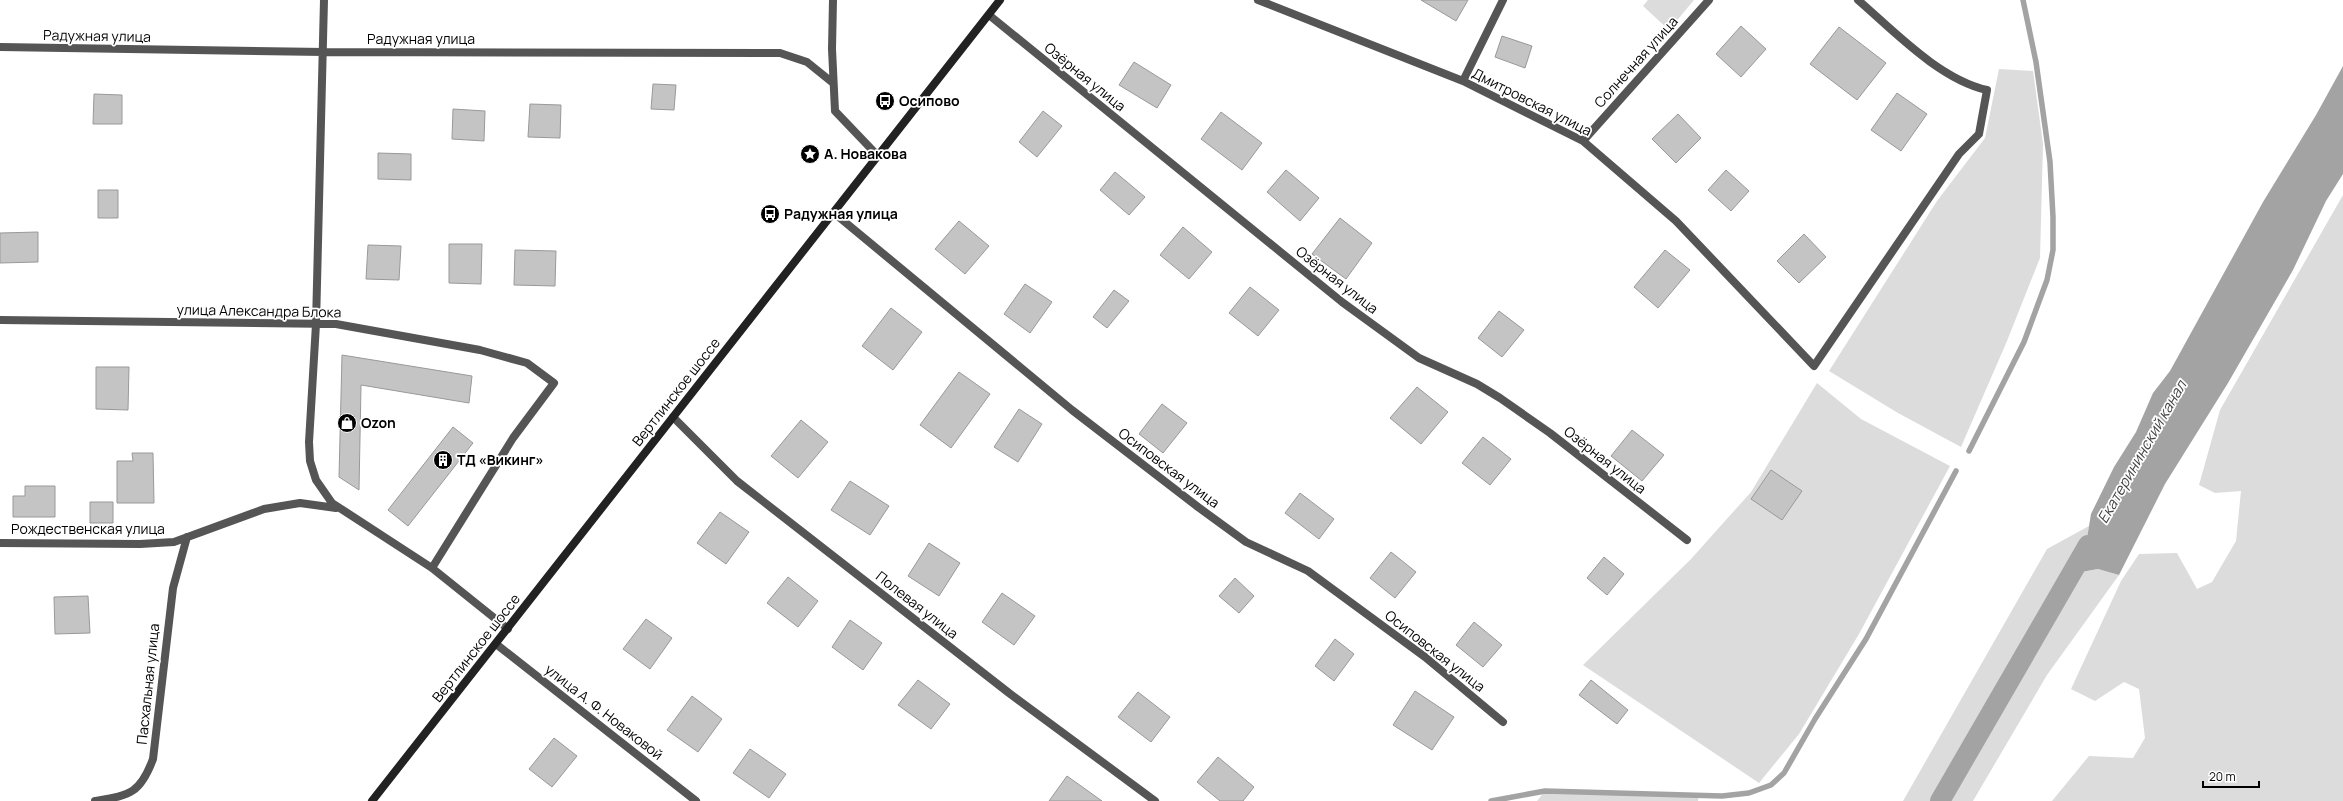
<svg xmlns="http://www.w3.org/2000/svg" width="2343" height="801" font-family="Manrope,sans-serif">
  <rect width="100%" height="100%" fill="#fff"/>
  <path fill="#dcdcdc" d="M1648 0H1694L1669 30 1643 6Z
    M1999 69 2033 71 2043 144 2040 258 2007 341 1961 447 1898 413 1829 371 1937 201 1985 138Z
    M2343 195V801H2052L2089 756 2133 758 2145 738 2139 689 2124 682 2095 701 2071 689 2121 581 2139 554 2177 553 2197 589 2212 582 2236 541 2241 491 2215 493 2199 485 2220 410Z
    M1817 383 1861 419 1950 466 1859 634 1799 734 1759 783 1583 665 1691 559 1751 492Z
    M2089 526 2086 544 2073 560 2081 572 2098 569 2119 575 2047 675 1973 801H1903L2047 549Z
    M1545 791 1699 795 1698 801H1537Z"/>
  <path fill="#a3a3a3" d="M2343 66V174L2326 201 2293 270 2228 383 2165 484 2119 575 2098 569 2081 572 2073 567V560L2086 544 2091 514 2114 467 2136 432 2153 393 2170 371 2263 202 2316 115Z"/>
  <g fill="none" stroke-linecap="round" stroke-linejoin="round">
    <path stroke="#a3a3a3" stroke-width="5.5" d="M1969 451 2024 342 2047 280 2053 250V217L2050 162 2036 62 2023 0
      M1491 801 1545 791 1722 796 1749 793 1771 785 1784 773 1815 719 1866 639 1956 471"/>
    <path stroke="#a3a3a3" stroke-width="20" d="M1940 801 2088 545"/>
  </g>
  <path fill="#c4c4c4" stroke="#999" d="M1421 0H1468L1456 21Z
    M1741 26 1766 49 1741 77 1716 54Z
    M1839 27 1886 63 1857 100 1810 64Z
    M1502 36 1532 46 1525 68 1495 57Z
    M1134 62 1171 85 1157 108 1119 85Z
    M653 84 676 85 674 110 651 109Z
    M1897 93 1927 114 1901 151 1871 130Z
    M94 94 122 95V124H93Z
    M530 104 561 105 560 138 528 137Z
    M453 109 485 111 484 141 452 139Z
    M1043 111 1062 126 1037 157 1019 142Z
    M1221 112 1262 143 1242 170 1201 139Z
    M1678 114 1701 138 1676 163 1652 139Z
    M378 153 411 154V180L378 179Z
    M1286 170 1319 198 1300 221 1267 192Z
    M1726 170 1749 191 1731 211 1708 190Z
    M1115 172 1145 197 1129 215 1100 190Z
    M98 190H118V218H98Z
    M1340 218 1372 243 1346 279 1312 254Z
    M959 221 989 246 965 274 935 249Z
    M1183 227 1212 252 1189 279 1160 255Z
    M38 232V262L0 263V233Z
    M1804 234 1826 257 1799 283 1777 261Z
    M449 244H482L481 284 449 283Z
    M368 245 401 246 399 280 366 279Z
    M515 250 556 251 555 286 514 285Z
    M1665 250 1690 270 1658 308 1634 287Z
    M1025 284 1052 302 1030 333 1004 314Z
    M1250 287 1279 310 1258 336 1229 313Z
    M1114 290 1129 301 1107 328 1093 317Z
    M891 308 922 332 893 370 862 346Z
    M1499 311 1524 330 1502 357 1478 338Z
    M342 355 472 376 469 403 361 385 359 490 339 477Z
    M96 367H129L128 410 96 409Z
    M959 372 990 394 951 448 920 425Z
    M1417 387 1448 412 1421 444 1390 418Z
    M1162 404 1187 423 1163 453 1139 434Z
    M1019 409 1042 424 1018 462 994 447Z
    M801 420 828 442 798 478 771 456Z
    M453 427 473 443 408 526 388 510Z
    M1632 430 1664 455 1642 481 1611 456Z
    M1483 437 1511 459 1490 485 1462 463Z
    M132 453H153L154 503H117V461H133Z
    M1771 470 1802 491 1782 520 1751 499Z
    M850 481 889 506 870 535 831 510Z
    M25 486H55V517H13V496H25Z
    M1300 493 1334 519 1319 539 1285 513Z
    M90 502H113V523H90Z
    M720 512 749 532 726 564 697 543Z
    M929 543 960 563 939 596 908 576Z
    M1391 552 1416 572 1395 598 1370 578Z
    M1604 557 1624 574 1607 595 1587 578Z
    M788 577 818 601 798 627 767 603Z
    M1235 578 1254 596 1239 613 1219 596Z
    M1002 593 1035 616 1014 645 982 622Z
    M88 596 90 633 55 634 54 597Z
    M646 619 672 638 650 669 623 649Z
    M850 620 882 643 863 670 832 647Z
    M1474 622 1502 645 1483 667 1456 645Z
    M1335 639 1354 654 1334 681 1315 666Z
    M918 680 950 704 931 729 898 705Z
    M1591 680 1628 710 1617 724 1579 695Z
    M1415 691 1454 717 1432 750 1393 725Z
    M1138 692 1170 717 1151 742 1118 717Z
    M692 696 722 719 698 752 667 730Z
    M554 738 577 756 552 787 529 769Z
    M750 749 786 774 769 798 733 773Z
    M1218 757 1254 787 1243 801H1220L1197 782Z
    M1067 776 1102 801H1049Z"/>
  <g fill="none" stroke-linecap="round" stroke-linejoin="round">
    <path stroke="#555" stroke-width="8" d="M324 0 316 324 309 442 310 461 316 480 332 503 432 568 508 629
      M833 0 832 49 835 111 878 156
      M1258 0 1463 81 1583 141 1676 221 1814 366 1959 154 1979 134 1987 90C1939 79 1894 31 1858 0
      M989 15 1342 302 1419 358 1477 384 1500 398 1550 433 1687 540
      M0 47 324 52 780 53 807 62 833 83
      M1463 81 1503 0
      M1583 141 1709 0
      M834 213 1072 410 1198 507 1246 542 1308 571 1425 657 1503 722
      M0 320 336 324 480 350 527 363 554 383 513 438 432 568
      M673 417 737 481 1009 693 1155 801
      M0 543 140 544 174 542 264 509 300 503 336 508
      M496 644 696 801
      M95 801C130 795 140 794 153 759L173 588 187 537"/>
    <path stroke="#222" stroke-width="8" d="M372 801 1000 0"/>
  </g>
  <defs>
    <symbol id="bus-disc" viewBox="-11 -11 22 22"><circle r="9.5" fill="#000" stroke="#fff"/><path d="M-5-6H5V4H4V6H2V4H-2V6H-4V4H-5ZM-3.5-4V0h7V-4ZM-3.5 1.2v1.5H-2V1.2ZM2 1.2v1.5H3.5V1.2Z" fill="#fff"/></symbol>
    <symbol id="sight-disc" viewBox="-11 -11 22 22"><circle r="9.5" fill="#000" stroke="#fff"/><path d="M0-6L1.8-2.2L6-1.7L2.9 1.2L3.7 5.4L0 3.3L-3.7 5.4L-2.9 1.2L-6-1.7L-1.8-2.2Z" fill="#fff"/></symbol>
    <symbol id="shop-disc" viewBox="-11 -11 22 22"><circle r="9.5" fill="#000" stroke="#fff"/><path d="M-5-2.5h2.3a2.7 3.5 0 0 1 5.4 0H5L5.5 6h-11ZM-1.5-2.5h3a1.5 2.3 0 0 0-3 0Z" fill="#fff"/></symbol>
    <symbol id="building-disc" viewBox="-11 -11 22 22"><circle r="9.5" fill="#000" stroke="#fff"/><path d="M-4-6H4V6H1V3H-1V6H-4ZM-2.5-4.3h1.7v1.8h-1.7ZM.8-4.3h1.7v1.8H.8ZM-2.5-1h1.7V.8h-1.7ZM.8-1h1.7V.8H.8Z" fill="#fff"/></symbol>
  </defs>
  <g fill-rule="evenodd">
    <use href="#bus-disc" x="874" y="90" width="22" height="22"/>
    <use href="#sight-disc" x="799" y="143" width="22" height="22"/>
    <use href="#bus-disc" x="759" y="203" width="22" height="22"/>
    <use href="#shop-disc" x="336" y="412" width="22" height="22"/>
    <use href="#building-disc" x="432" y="449" width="22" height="22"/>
  </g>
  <g text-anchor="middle" stroke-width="3.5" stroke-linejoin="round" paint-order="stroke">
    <g font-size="14" fill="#000" stroke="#fff">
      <text transform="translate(97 36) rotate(1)" y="5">Радужная улица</text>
      <text x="421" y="44">Радужная улица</text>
      <text transform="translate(1636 62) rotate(-48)" y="5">Солнечная улица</text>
      <text transform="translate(1085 77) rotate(39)" y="5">Озёрная улица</text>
      <text transform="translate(1532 102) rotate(27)" y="5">Дмитровская улица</text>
      <text transform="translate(1337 280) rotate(38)" y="5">Озёрная улица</text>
      <text transform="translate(259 311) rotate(1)" y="5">улица Александра Блока</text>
      <text transform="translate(676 392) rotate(-52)" y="5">Вертлинское шоссе</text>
      <text transform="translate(1605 460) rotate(38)" y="5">Озёрная улица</text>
      <text transform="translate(1169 468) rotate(37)" y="5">Осиповская улица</text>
      <text x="88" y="534">Рождественская улица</text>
      <text transform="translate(917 605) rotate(38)" y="5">Полевая улица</text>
      <text transform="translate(476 648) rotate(-52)" y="5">Вертлинское шоссе</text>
      <text transform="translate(1435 651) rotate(38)" y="5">Осиповская улица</text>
      <text transform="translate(148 684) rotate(-84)" y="5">Пасхальная улица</text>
      <text transform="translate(604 712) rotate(38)" y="5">улица А. Ф. Новаковой</text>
    </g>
    <g font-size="14" font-weight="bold" fill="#000" stroke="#fff" text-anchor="start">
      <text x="899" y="106">Осипово</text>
      <text x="824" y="159">А. Новакова</text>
      <text x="784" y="219">Радужная улица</text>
      <text x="361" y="428">Ozon</text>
      <text x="457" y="465">ТД «Викинг»</text>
    </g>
    <g font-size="15" font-style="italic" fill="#444" stroke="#fff">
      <text transform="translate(2142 452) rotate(-60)" y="5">Екатерининский канал</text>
    </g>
  </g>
  <path d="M2203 781v6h56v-6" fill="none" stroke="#000000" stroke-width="2"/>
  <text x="2209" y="781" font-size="12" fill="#000000" stroke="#ffffff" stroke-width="3" paint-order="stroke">20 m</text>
</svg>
